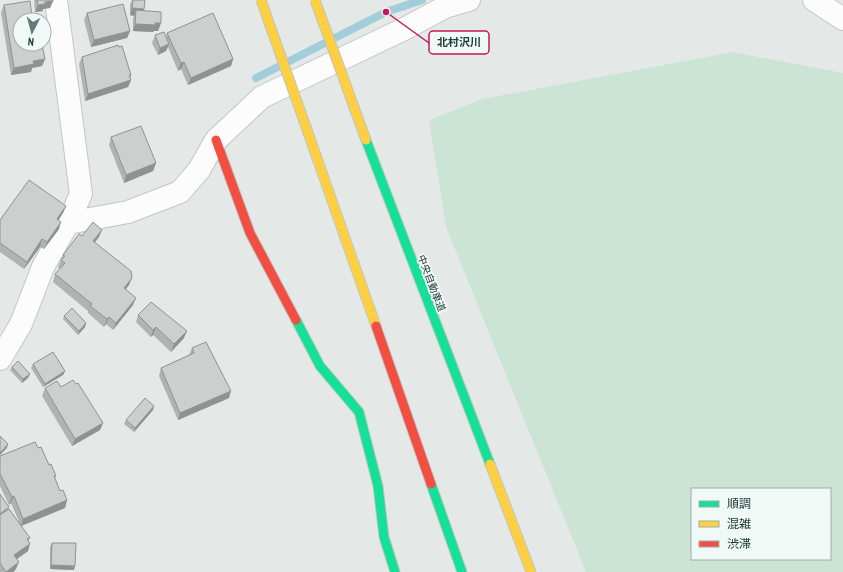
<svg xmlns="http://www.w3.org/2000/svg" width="843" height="572" font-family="'PT Sans Narrow','Noto Sans JP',sans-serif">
  <rect width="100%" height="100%" fill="#e4e9e7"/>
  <path fill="#cce4d5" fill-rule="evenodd" d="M733 52 843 73V572H586L446 227 429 120 482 99ZM692 489H830V559H692Z"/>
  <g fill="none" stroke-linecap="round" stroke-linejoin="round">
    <path stroke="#a2cdda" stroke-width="8" d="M256 78 386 12 422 0"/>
    <defs>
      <path id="street" d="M814 0 843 19
        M68 223 128 212 180 192 199 170 216 140 262 97 404 29 445 7 469 0
        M0 359 21 324 43 267 68 223 81 194 56 0"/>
      <path id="fast" d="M366 140 490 464
        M296 320 320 366 359 412 378 486 384 537 395 572
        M431 484 462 572"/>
      <path id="slow" d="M317 158 376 326
        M490 464 531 572"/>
      <path id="jam" d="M216 140 250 233 296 320
        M376 326 431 484"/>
    </defs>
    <use href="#street" stroke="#c1c6c4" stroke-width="24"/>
    <use href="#fast" stroke="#bfc7c5" stroke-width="11"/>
    <use href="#slow" stroke="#bfc7c5" stroke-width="11"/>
    <use href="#jam" stroke="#bfc7c5" stroke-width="11"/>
    <use href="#street" stroke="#fbfcfb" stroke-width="22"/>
    <use href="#fast" stroke="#16e098" stroke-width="9"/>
    <use href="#slow" stroke="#ffcf43" stroke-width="9"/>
    <use href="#jam" stroke="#f24e42" stroke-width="9"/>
    <defs>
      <path id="slow-bridge" d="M261 0 317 158
        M315 0 366 140"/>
    </defs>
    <use href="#slow-bridge" stroke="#bcc5c3" stroke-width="11" stroke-linecap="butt"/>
    <use href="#slow-bridge" stroke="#ffcf43" stroke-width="9"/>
  </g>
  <path fill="#afb3b1" d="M34 0H53V1L50 8 43 9V11L35 12Z
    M132 0H145L144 9V11L161 23 158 31H154L153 32 133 31V18L134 16 130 15V5Z
    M4 5 32 16 45 59 42 66 32 68 31 72 11 75 1 13Z
    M87 13 130 31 127 38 91 47 84 20Z
    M167 33 233 59 231 66 188 85 181 69 178 71 168 47 166 51 158 55 152 43 155 35 166 37Z
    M82 57 130 78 131 80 128 87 85 101 79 64Z
    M111 137 156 163 153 171 124 183 109 145Z
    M66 206 63 213 59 220V229L44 249 40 247 24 269 0 252V220Z
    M82 236 99 237 95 242 129 285 126 289 133 305 113 330 106 324 104 327 88 313V311L53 282 55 274 60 269 58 267 63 255Z
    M138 315 184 338 171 352 153 335 151 337 136 322Z
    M64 316 86 323 85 327 78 335 63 319Z
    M192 348 229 398 178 420 159 376 161 368 189 355Z
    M33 364 65 371 63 375 43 387 31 368Z
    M12 367 30 374 28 378 22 383 10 370Z
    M61 387 103 423 100 430 72 446 42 396 45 388Z
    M153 410 134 432 124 424 126 420Z
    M38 448 56 476 55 478 60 491 67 500 65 508 21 526 30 538 28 541V551L17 559 16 569 13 572H0V494L9 509 20 524 11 503 9 505 0 486V456Z
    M52 543 74 570 50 569V547Z"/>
  <path fill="#8e9290" d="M53 1 50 8 43 9V11L35 12 38 5 45 2Z
    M132 8 144 9 142 16 136 10 134 16 130 15Z
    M161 23 158 31H154L153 32 133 31 135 24Z
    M130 31 127 38 91 47 94 40Z
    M169 44 166 51 158 55 160 48Z
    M45 59 42 66 32 68 31 72 11 75 14 68 33 61Z
    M233 59 231 66 188 85 191 78Z
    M184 62 181 69 178 71 181 63Z
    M131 75 129 80H131L128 87 85 101 88 94Z
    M156 163 153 171 124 183 126 175Z
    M66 206 63 213 54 226 57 219Z
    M61 222 59 229 44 249 47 242Z
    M102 230 99 237 90 248 93 241Z
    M42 239 40 247 24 269 27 262Z
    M132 278 129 285 121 295 124 288Z
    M136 298 133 305 113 330 116 323Z
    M109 317 106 324 104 327 107 319Z
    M86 323 85 327 78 335 79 331Z
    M156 327 153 335 151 337 153 330Z
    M187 331 184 338 171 352 174 344Z
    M65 371 63 375 43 387 45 384Z
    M30 374 28 378 22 383 23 379Z
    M231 391 229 398 178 420 180 413Z
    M154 406 153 410 134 432 135 428Z
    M103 423 100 430 72 446 75 439Z
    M8 444 7 448 0 455V453Z
    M14 496 11 503 9 505 12 497Z
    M67 500 65 508 21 526 23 519Z
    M30 544 28 551 11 563 14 555Z
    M19 562 16 569 13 572H6Z
    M51 565 75 566 74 570 50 569Z"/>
  <path fill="#cbd0ce" stroke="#8e9290" d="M37 0H53V1L45 2V4L38 5Z
    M133 0H145L144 9 132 8Z
    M30 1 32 16H38V20H20V44H42L45 59 33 61 34 64 14 68 4 5Z
    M123 4 130 31 94 40 87 13Z
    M136 10 161 12V23H155L156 25 135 24Z
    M213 13 233 59 191 78 184 62 181 63 167 33Z
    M164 32 169 44 160 48 155 35Z
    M118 45 119 47 122 46 131 75H129L131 80 88 94 82 57Z
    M141 126 156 163 126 175 111 137Z
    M29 180 66 206 57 219 61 222 47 242 42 239 27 262 0 243V220Z
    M93 222 102 230 93 241 131 271 132 278 124 288 136 298 116 323 109 317 107 319 90 306 92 304 55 274 65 263 61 260 65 256 63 255 79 234 82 236Z
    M151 302 187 331 174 344 156 327 153 330 138 315Z
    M72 308 86 323 79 331 64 316Z
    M206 342 231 391 180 413 161 368 194 353 192 348Z
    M53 352 65 371 45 384 33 364Z
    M18 361 30 374 23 379 12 367Z
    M73 380 76 384 78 383 103 423 75 439 45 388 57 381 61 387Z
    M145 398 154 406 135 428 126 420Z
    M0 436 8 444 0 453Z
    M35 442 38 448 41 447 49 465 51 464 56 476H54L60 491 63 490 67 500 23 519 14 496 12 497 0 474V456Z
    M0 494 9 507 0 514Z
    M9 509 30 538 27 539 30 544 14 555 19 562 6 572 0 563V515Z
    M52 543H76L75 566 51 565Z"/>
  <g text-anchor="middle" stroke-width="3.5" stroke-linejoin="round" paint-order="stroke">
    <g font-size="10" fill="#203e39" stroke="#f1f9f6">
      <text transform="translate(432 283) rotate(69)" y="4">中央自動車道</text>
    </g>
  </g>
  <path fill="none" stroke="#c2185b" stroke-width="1.5" d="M386 12L429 43"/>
  <circle fill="#c2185b" stroke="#f1f9f6" stroke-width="1.5" cx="386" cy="12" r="4"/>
  <rect fill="#f1f9f6" stroke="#c2185b" stroke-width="1.5" x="429" y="31" width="60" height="23" rx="4"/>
  <g font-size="11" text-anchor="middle" font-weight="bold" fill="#203e39">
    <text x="459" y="46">北村沢川</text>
  </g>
  <rect x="691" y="488" width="140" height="72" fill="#f1f9f6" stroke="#9daeaa"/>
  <rect x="699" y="501" width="20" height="6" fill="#16e098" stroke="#9daeaa"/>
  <text x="727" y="508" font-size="12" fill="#203e39">順調</text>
  <rect x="699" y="521" width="20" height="6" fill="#ffcf43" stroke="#9daeaa"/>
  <text x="727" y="528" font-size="12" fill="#203e39">混雑</text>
  <rect x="699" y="541" width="20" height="6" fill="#f24e42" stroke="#9daeaa"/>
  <text x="727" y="548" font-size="12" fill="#203e39">渋滞</text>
  <g transform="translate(32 32) rotate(186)"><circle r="19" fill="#f1f9f6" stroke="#9daeaa"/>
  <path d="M0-3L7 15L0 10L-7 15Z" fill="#657a76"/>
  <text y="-6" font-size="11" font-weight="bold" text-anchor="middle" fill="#203e39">N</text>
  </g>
</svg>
